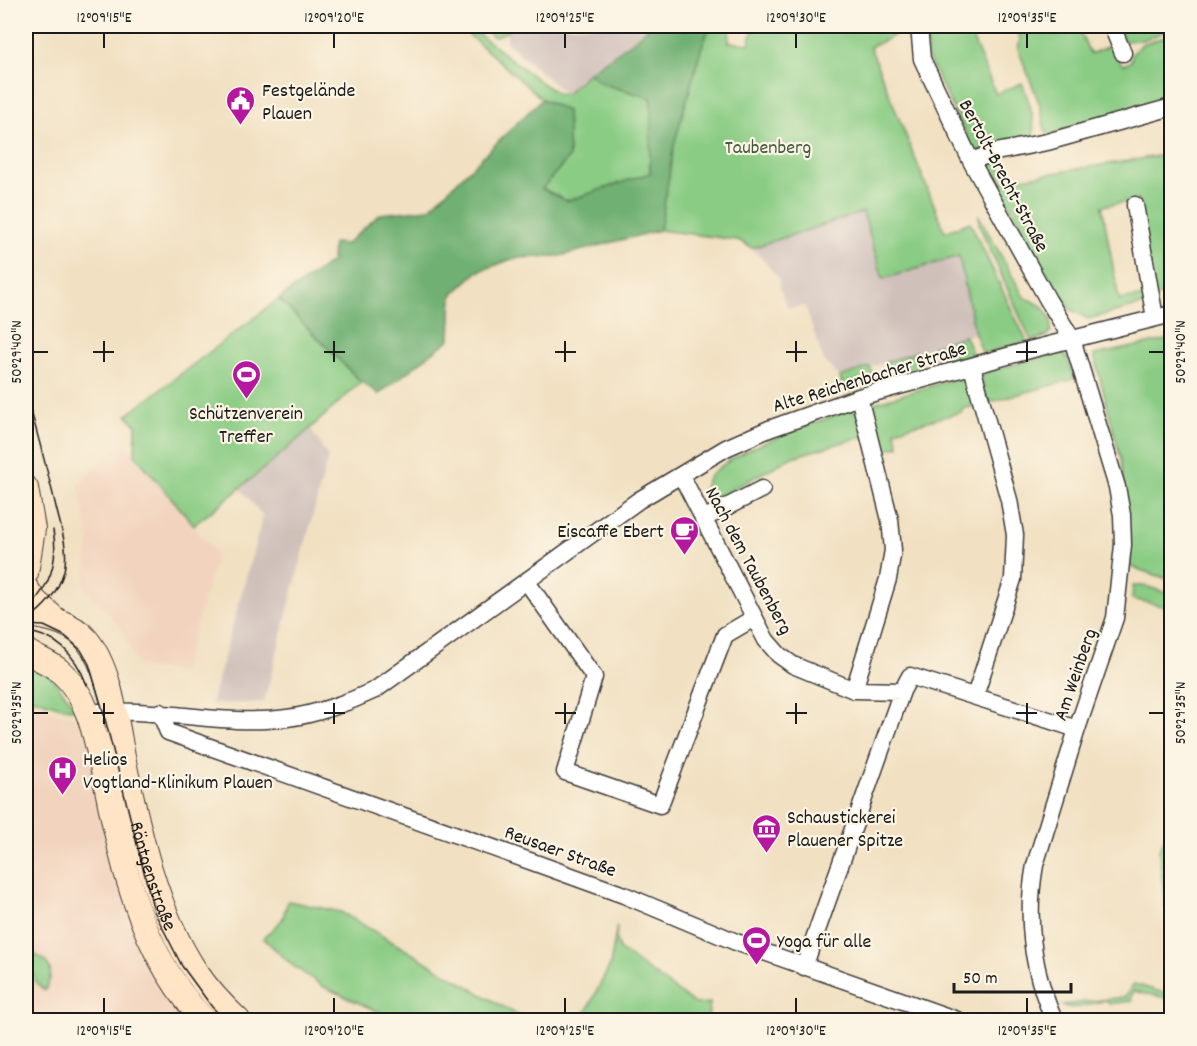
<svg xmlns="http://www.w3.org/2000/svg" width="1197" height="1046" font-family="Dekko,sans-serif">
  <rect width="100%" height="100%" fill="#fcf5e5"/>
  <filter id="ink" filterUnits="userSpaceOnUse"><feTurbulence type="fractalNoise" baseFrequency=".0167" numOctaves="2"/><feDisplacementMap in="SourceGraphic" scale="12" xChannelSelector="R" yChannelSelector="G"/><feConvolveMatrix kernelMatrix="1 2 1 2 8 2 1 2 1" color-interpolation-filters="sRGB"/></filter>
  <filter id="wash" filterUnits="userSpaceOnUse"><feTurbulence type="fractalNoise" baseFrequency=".008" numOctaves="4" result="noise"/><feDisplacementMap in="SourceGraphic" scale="24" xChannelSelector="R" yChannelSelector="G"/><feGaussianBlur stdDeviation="1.35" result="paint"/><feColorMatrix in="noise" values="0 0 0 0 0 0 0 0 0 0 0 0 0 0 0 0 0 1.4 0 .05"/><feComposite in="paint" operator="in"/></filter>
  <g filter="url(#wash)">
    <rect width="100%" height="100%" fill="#f1e0c1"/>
    <path fill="#f2d4be" d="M124 442 217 554 182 672 138 667 118 623 84 586 89 541 78 484Z
      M26 704 81 721 162 984 179 1014 186 1020H26Z"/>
    <path fill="#cfc0ba" d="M508 26H650L632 42 588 73 566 94 506 42Z
      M863 212 959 256 975 333 840 377 824 361 805 306 788 308 781 292 778 277 752 248Z
      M311 429 328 457 264 702 211 704 263 516 241 489Z"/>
    <path fill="#8acc84" stroke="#537450" stroke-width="1.5" d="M459 26H468L543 84 557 93 566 94 588 73 603 84 651 98 650 173 567 201 542 188 569 157 567 111 542 99Z
      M479 26H510L507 32 494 37Z
      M710 26 730 30 729 42 749 44 754 26H879L894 36 870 47 945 232 970 222 1027 342 985 353 982 352 975 333 959 256 883 279 863 212 752 248 738 240 660 230 674 145 701 49Z
      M925 26H967L996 94 1022 83C1029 102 1036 119 1033 138L975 152 928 58Z
      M1015 26H1078L1090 54 1114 44 1121 64 1124 65 1131 61 1132 54 1142 44 1171 35V104L1049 135 1045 130 1040 105 1018 49 1020 38Z
      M1115 26H1171V31H1166L1143 40 1124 41Z
      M1171 154V294L1153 297 1138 200 1102 206 1119 300 1145 296 1146 304 1088 319 1070 309 1060 296 985 162 998 155 1003 181Z
      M979 216 1024 297 1042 306 1051 319V331L1045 337 1031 341 979 225Z
      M279 299 361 382C307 433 252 480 194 525L135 455 136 425 127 415Z
      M965 336 972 353V357L939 366 933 346Z
      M1171 339V580L1131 567 1129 564V532L1121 460 1094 355Z
      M917 352 923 370 889 379 885 362Z
      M1060 353C1071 356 1071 369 1074 379L987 403 981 378 989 371Z
      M870 367 876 383 847 392 843 390 840 377Z
      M961 377 970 380 979 405 962 409V412L895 430 899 446 877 452 868 409 871 404Z
      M850 410 857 412 865 436 792 457 709 502C706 496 703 491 705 485 713 455 820 421 850 410Z
      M1133 586H1145L1171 594V608L1132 599Z
      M26 664 48 673 78 710 65 708 26 696Z
      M1171 822V911L1165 906 1159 851Z
      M288 901 341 912 526 1020H378L381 1013 324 987 292 965 263 938 282 920Z
      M617 926 616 938 619 949 695 1004 710 1003 708 1018 710 1020H582L610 965Z
      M26 951C47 959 58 968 45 990 28 980 34 968 26 951Z
      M1134 984 1171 995V999L1133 991 1131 1001 1109 1004 1106 1000C1092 1003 1075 1012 1062 1005L1124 997Z"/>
    <path fill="#6fb072" stroke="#466647" stroke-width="1.5" d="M650 26H710L701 49 674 145 660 230 560 256 515 258 477 272 452 295 450 339 379 394 361 382 279 299 332 261 333 243 346 244 380 214 429 209 542 99 567 111 569 157 542 189 567 201 650 173 651 98 603 84 588 73 632 42Z"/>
  </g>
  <g filter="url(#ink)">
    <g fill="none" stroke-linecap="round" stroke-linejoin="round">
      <defs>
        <path id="street" d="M919 26 922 59 971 161 1048 300 1072 339 1117 487 1122 515 1123 545 1115 618 1077 729 1035 865C1025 920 1032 970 1054 1020
          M1112 26 1123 53
          M971 161 996 152 1047 142 1172 107
          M1135 205 1155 318
          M972 367 1009 500 1015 535 1013 579 975 696
          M681 475 766 640 779 655 793 665 854 690 902 691
          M703 519 762 489
          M527 582 594 677 565 772 660 805 725 635 754 618
          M854 690 888 579 893 550 890 520 859 397
          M160 712 168 732 541 865 624 895 736 942 957 1020
          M89 713C155 706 221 727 287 718 314 715 350 702 375 690L639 500 726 448 769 429 859 397 1033 349 1172 314
          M804 967 902 691 910 676 1077 729"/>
        <g id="secondary">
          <path d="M26 488 33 529 26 573"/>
          <path d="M26 588 35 601 56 620"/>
          <path id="s1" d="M26 615C48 617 72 622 87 640 111 670 116 721 123 757 138 829 155 910 196 972 208 990 223 1006 238 1020"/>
          <path d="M26 651C37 659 50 662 61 672 91 699 96 742 105 779 111 810 118 842 126 872 141 926 165 980 204 1020"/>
        </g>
      </defs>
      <use href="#street" stroke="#3c3935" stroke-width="19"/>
      <use href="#secondary" stroke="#3c3935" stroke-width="26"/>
      <use href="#street" stroke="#fff" stroke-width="16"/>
      <use href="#secondary" stroke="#ffe4c6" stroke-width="24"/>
      <path stroke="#1c1c1c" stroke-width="1.5" d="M26 392C36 430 47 468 56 507 61 528 69 550 64 571 58 592 44 609 26 620
        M26 610C50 588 59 562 53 530
        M26 625 44 626 65 636 81 650 89 664 103 711 154 911 182 966 212 1007 225 1020
        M26 632C58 635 76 656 87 685"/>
    </g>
  </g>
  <path fill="none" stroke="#1c1c1c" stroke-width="2" d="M104 33V48M334 33V48M565 33V48M796 33V48M1027 33V48M104 341V362M334 341V362M565 341V362M796 341V362M1027 341V362M33 352H48M93 352H114M324 352H345M555 352H576M786 352H807M1016 352H1037M1149 352H1164M104 703V724M334 703V724M565 703V724M796 703V724M1027 703V724M33 713H48M93 713H114M324 713H345M555 713H576M786 713H807M1016 713H1037M1149 713H1164M104 998V1013M334 998V1013M565 998V1013M796 998V1013M1027 998V1013"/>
  <defs>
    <symbol id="civic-pin" viewBox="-11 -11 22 30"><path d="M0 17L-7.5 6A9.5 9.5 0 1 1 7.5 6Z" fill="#b5179e" stroke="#fcf5e5"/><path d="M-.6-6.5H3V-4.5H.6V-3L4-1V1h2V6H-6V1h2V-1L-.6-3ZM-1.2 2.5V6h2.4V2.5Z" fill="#fff"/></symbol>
    <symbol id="stadium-pin" viewBox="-11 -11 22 30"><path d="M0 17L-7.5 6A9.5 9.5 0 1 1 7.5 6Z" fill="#b5179e" stroke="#fcf5e5"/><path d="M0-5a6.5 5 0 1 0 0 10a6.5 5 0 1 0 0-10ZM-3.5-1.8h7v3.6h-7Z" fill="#fff"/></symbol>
    <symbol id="cafe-pin" viewBox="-11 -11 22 30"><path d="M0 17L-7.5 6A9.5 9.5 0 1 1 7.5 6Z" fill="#b5179e" stroke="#fcf5e5"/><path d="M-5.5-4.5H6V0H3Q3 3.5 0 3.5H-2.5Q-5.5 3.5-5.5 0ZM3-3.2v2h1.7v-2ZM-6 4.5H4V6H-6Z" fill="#fff"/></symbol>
    <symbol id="hospital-pin" viewBox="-11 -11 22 30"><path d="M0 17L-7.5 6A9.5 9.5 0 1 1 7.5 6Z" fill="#b5179e" stroke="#fcf5e5"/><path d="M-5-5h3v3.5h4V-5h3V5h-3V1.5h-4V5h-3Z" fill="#fff"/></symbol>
    <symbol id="museum-pin" viewBox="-11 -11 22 30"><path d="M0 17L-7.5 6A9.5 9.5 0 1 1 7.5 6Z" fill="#b5179e" stroke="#fcf5e5"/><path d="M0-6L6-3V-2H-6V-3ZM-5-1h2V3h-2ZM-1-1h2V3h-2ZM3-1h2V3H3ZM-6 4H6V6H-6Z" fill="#fff"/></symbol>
  </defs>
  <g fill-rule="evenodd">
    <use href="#civic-pin" x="224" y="84" width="33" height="45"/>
    <use href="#stadium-pin" x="230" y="358" width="33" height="45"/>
    <use href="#cafe-pin" x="668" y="514" width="33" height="45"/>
    <use href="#hospital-pin" x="46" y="754" width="33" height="45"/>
    <use href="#museum-pin" x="750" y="812" width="33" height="45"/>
    <use href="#stadium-pin" x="740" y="924" width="33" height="45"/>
  </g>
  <g text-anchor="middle" stroke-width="4.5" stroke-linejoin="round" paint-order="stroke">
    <g font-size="20" fill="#1c1c1c" stroke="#fcf5e5" text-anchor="start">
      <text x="262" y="96">Festgelände<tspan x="262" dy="23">Plauen</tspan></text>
      <text x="246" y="419" text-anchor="middle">Schützenverein<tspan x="246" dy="23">Treffer</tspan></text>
      <text x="664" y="537" text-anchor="end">Eiscaffe Ebert</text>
      <text x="83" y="765">Helios<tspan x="83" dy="23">Vogtland-Klinikum Plauen</tspan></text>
      <text x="787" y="823">Schaustickerei<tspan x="787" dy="23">Plauener Spitze</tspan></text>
      <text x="777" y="947">Yoga für alle</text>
    </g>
    <g font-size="20" fill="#425a40" stroke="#fcf5e5">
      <text x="768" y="153">Taubenberg</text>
    </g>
    <g font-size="20" fill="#1c1c1c" stroke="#fcf5e5">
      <text transform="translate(1005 175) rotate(62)" y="7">Bertolt-Brecht-Straße</text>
      <text transform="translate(869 376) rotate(-17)" y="7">Alte Reichenbacher Straße</text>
      <text transform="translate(750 560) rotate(62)" y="7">Nach dem Taubenberg</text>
      <text transform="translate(1074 674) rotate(-71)" y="7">Am Weinberg</text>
      <text transform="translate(561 850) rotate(20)" y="7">Reusaer Straße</text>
      <text dy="7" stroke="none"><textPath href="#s1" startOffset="314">Röntgenstraße</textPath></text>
    </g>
  </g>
  <rect width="1197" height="1046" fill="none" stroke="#fcf5e5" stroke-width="66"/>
  <path d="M954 983v9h117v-9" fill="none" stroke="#1c1c1c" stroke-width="3"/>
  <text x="963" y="983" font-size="18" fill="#1c1c1c" stroke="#fcf5e5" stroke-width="4.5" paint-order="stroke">50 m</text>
  <rect x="33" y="33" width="1131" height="980" fill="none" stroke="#1c1c1c" stroke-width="2"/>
  <g font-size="15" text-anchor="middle" fill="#1c1c1c">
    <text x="104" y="22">12°09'15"E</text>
    <text x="334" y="22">12°09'20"E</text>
    <text x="565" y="22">12°09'25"E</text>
    <text x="796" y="22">12°09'30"E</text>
    <text x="1027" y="22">12°09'35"E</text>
    <text transform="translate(16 352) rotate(-90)" y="5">50°29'40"N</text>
    <text transform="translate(1180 352) rotate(-90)" y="5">50°29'40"N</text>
    <text transform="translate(16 713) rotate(-90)" y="5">50°29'35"N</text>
    <text transform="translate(1180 713) rotate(-90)" y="5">50°29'35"N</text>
    <text x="104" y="1035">12°09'15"E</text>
    <text x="334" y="1035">12°09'20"E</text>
    <text x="565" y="1035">12°09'25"E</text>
    <text x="796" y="1035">12°09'30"E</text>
    <text x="1027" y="1035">12°09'35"E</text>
  </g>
</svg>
